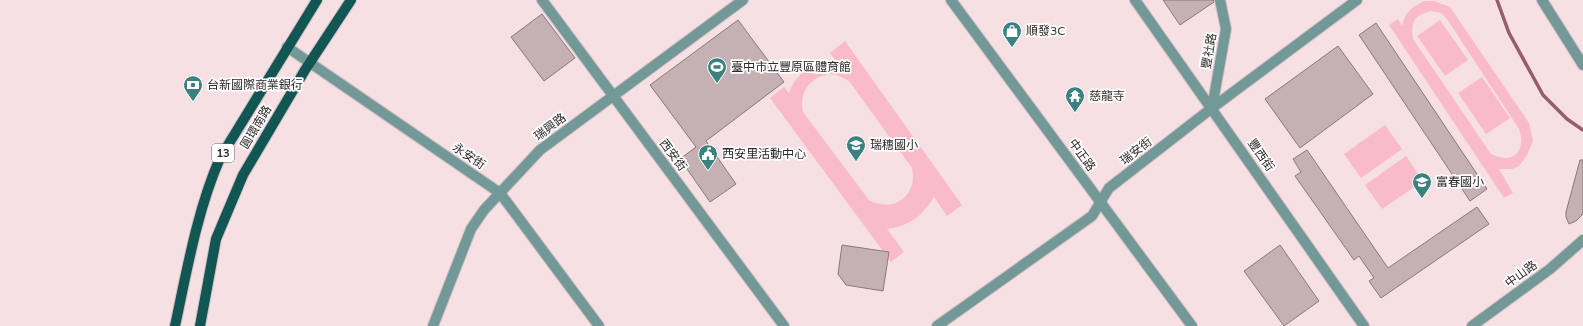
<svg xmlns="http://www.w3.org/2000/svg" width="1583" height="326" font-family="Mulish,'Noto Sans TC',sans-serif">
  <rect width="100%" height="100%" fill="#f6e0e4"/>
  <path fill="#f9bbc8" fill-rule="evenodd" d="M1424 1H1434L1450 7 1529 123 1533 141 1527 155 1519 166 1512 169H1499L1513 193 1504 198 1389 25 1398 19 1402 26C1405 12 1412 7 1424 1ZM1432 11 1441 13 1447 19 1519 129C1520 133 1522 139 1521 143 1519 161 1503 160 1491 154L1413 39C1410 21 1415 15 1432 11Z
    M1440 20 1468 60 1445 76 1417 36Z
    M845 41 962 205 947 216 934 197C923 216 909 226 887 229L904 252 891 262 770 98 784 87 789 93C797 72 813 61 836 61L830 53ZM830 74 837 75 849 81 912 168C918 195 894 214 869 200L803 112C799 92 810 77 830 74Z
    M1482 77 1510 118 1486 134 1458 93Z
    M1385 125 1402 149 1361 178 1344 154Z
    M1406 156 1423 181 1382 209 1365 185Z"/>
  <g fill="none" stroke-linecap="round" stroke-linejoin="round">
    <path stroke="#955e6a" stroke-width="3.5" d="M1497 0 1509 33 1543 95 1567 119 1583 130"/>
  </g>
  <path fill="#c5b0b4" stroke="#8c787c" d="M1163 0H1214V2L1180 25Z
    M542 14 575 58 544 81 511 37Z
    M738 20 784 82 706 141 736 184 710 202 680 159 696 147 650 85Z
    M1376 23 1487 189 1470 201 1359 35Z
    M1338 46 1373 94 1300 148 1265 99Z
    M1307 150 1388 268 1477 207 1489 224 1381 298 1369 281 1374 278 1359 256 1354 260 1295 176 1301 172 1293 159Z
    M1580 160H1583V214L1576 221 1569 224 1566 217V212Z
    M842 245 889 252 883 291 846 285 838 274Z
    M1280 245 1319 301 1284 326 1244 271Z"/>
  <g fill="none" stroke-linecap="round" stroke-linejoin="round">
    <defs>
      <path id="minor" d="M542 0 784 326
        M951 0 1192 326
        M1135 0 1364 326
        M1542 0 1583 65
        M287 47 500 193 599 326
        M1212 108 1226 29 1220 0
        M433 326 471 229 484 210 540 150 743 0
        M937 326 1092 216 1109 188 1212 108 1357 0
        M1472 326 1550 269 1583 240"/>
      <path id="major" d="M175 326C187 270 197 211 220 158L317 0
        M200 326 216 239 243 175 305 70 351 0"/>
    </defs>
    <use href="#minor" stroke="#d2bfc2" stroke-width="12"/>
    <use href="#major" stroke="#d2bfc2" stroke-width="12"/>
    <use href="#minor" stroke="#729997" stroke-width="10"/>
    <use href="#major" stroke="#125654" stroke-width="10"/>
  </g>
  <defs>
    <symbol id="shop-pin" viewBox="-11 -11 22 30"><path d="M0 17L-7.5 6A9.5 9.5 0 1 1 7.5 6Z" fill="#3a827f" stroke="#fff"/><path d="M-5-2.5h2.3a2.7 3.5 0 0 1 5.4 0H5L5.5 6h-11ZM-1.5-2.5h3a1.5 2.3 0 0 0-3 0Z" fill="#fff"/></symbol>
    <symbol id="stadium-pin" viewBox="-11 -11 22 30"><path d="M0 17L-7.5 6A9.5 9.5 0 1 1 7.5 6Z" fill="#3a827f" stroke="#fff"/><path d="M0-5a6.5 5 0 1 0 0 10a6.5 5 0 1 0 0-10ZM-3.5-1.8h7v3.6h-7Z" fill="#fff"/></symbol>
    <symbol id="bank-pin" viewBox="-11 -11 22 30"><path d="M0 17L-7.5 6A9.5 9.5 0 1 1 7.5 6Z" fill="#3a827f" stroke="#fff"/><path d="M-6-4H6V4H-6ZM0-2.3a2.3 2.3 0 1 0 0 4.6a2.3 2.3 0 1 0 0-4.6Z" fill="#fff"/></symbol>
    <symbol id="temple-pin" viewBox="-11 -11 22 30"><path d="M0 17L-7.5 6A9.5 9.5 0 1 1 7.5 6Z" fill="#3a827f" stroke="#fff"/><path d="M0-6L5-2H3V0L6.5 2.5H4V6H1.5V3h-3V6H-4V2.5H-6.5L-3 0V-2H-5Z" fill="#fff"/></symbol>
    <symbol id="school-pin" viewBox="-11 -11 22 30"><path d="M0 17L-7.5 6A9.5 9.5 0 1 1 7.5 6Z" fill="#3a827f" stroke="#fff"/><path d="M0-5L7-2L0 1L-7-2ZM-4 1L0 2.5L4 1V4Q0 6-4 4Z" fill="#fff"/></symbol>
    <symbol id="civic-pin" viewBox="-11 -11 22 30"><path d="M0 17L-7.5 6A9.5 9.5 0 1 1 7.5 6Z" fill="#3a827f" stroke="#fff"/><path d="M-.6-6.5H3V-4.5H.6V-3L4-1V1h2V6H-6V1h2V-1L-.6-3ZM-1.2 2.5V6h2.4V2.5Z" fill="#fff"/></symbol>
  </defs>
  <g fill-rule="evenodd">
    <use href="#shop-pin" x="1001" y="20" width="22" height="30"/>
    <use href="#stadium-pin" x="706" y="56" width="22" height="30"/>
    <use href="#bank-pin" x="182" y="74" width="22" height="30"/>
    <use href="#temple-pin" x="1064" y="85" width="22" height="30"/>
    <use href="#school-pin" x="845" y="134" width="22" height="30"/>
    <use href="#civic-pin" x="697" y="143" width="22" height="30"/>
    <use href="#school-pin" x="1411" y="171" width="22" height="30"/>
  </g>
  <g text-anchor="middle" stroke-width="3.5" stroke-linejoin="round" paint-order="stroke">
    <rect fill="#fff" stroke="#6d6868" stroke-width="1" x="212" y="144" width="22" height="18" rx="3"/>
    <g font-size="11" font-weight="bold" fill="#2f2728">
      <text x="223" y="157">13</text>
    </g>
    <g font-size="12" fill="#2f2728" stroke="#fff" text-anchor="start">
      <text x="1026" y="35">順發3C</text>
      <text x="731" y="71">臺中市立豐原區體育館</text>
      <text x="207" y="89">台新國際商業銀行</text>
      <text x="1089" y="100">慈龍寺</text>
      <text x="870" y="149">瑞穗國小</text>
      <text x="722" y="158">西安里活動中心</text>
      <text x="1436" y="186">富春國小</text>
    </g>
    <g font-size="12" fill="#2f2728" stroke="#fff">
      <text transform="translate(1209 51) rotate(-80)" y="4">豐社路</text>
      <text transform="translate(256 127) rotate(-59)" y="4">圓環南路</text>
      <text transform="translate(550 127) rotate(-37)" y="4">瑞興路</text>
      <text transform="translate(1136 151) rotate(-38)" y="4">瑞安街</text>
      <text transform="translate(673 155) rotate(53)" y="4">西安街</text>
      <text transform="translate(1082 155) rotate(54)" y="4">中正路</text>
      <text transform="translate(1261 155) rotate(55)" y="4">豐西街</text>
      <text transform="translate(469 156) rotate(34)" y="4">永安街</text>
      <text transform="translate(1521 274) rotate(-36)" y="4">中山路</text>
    </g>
  </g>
</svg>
